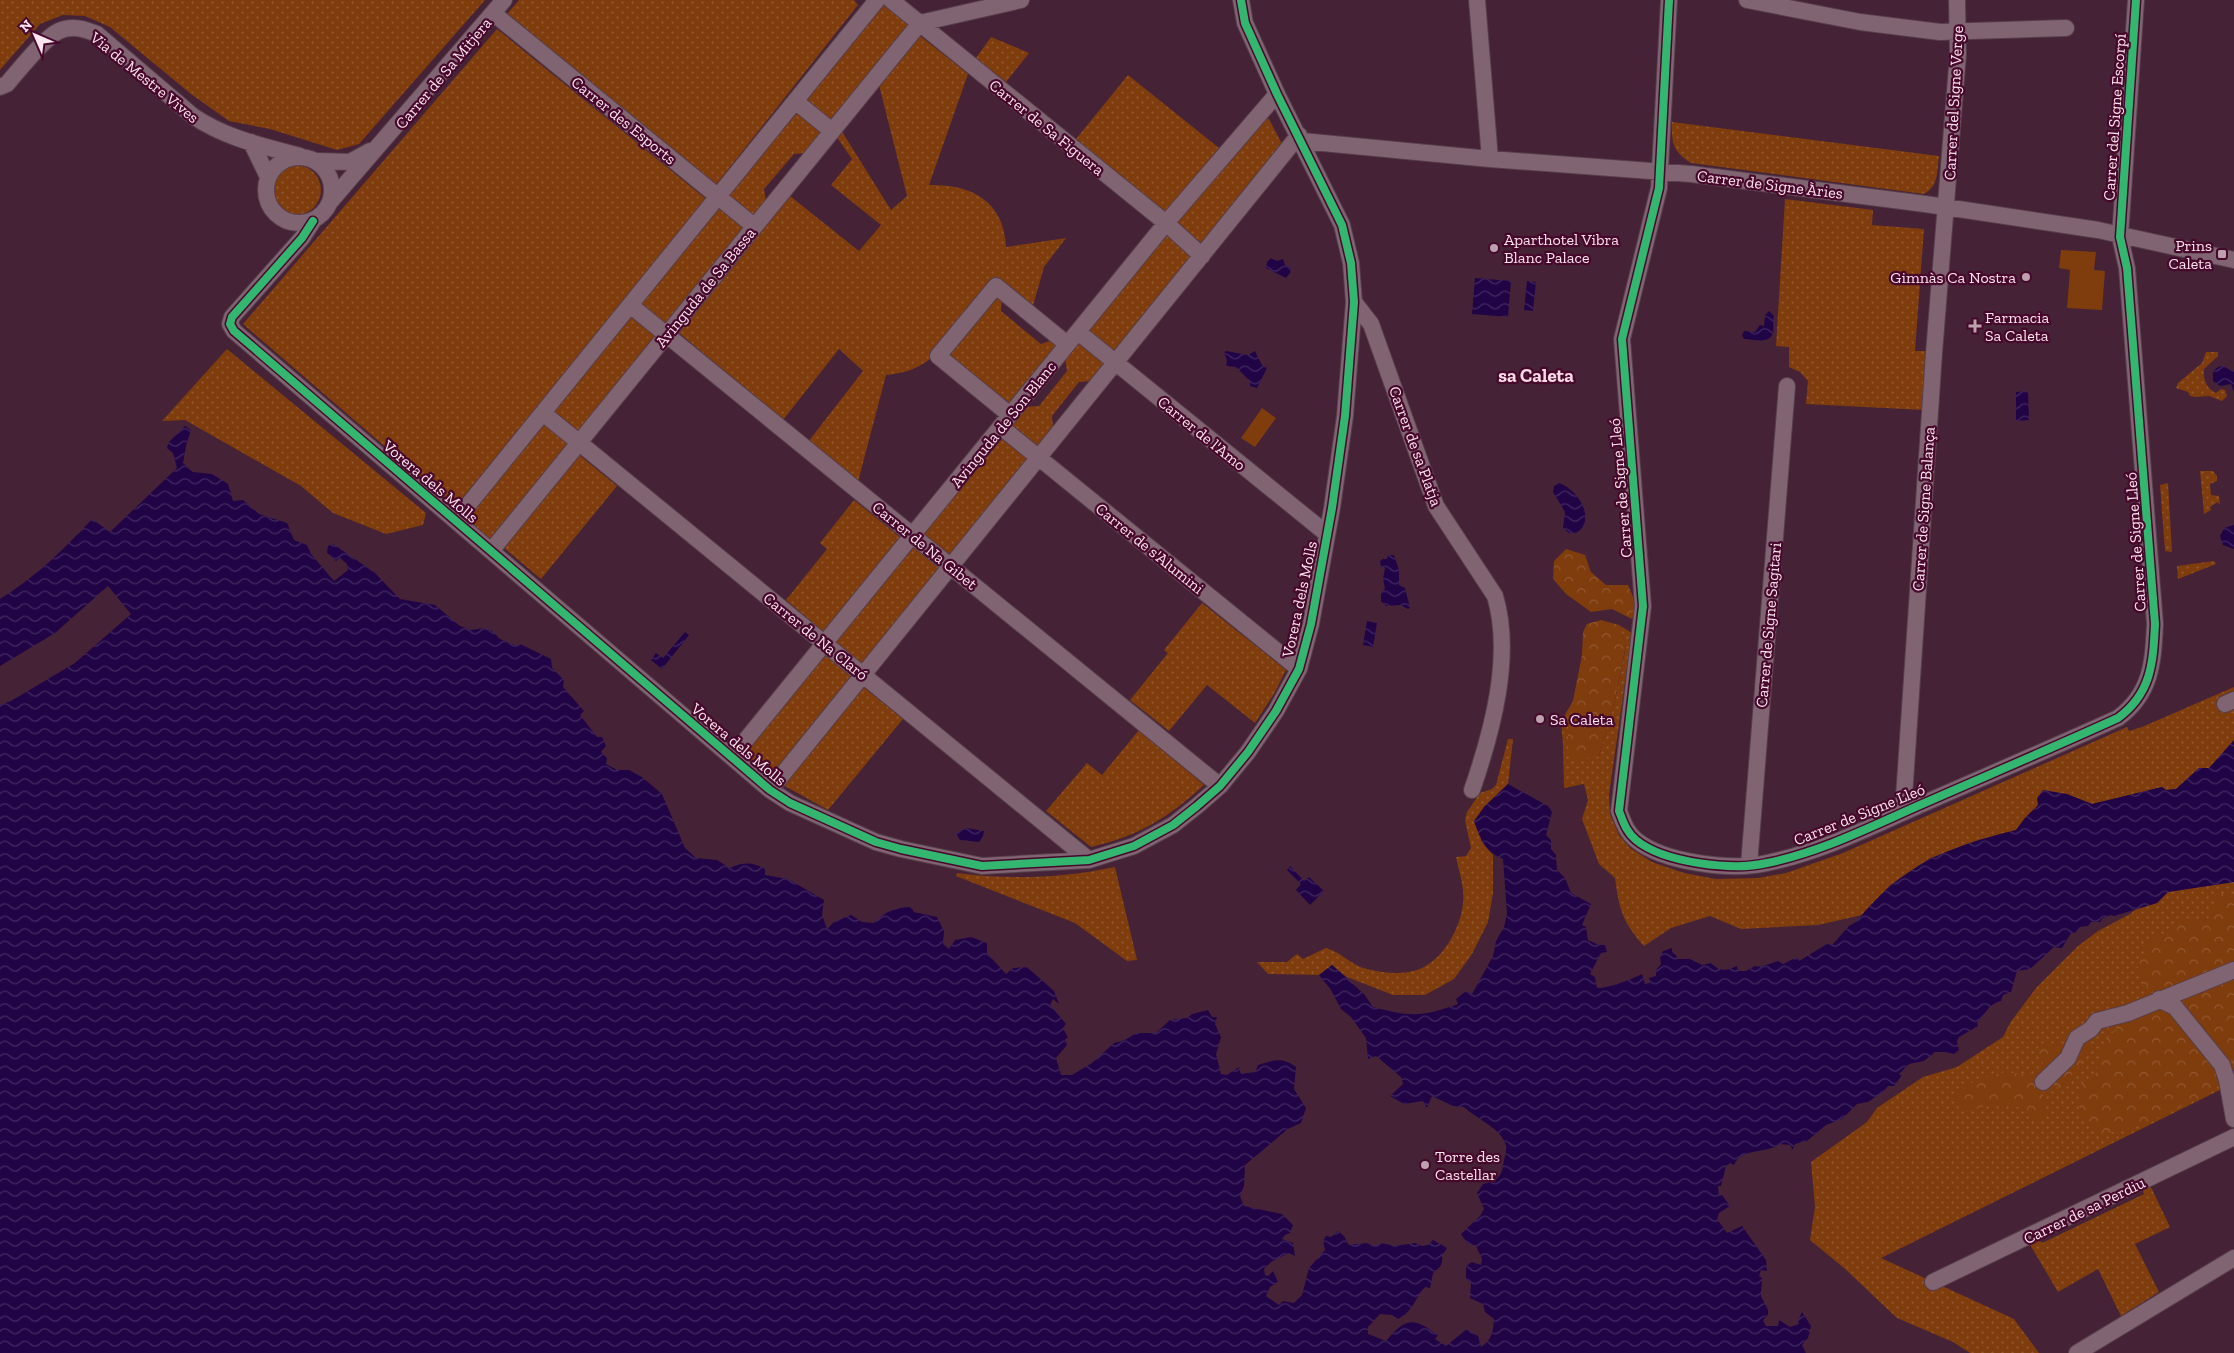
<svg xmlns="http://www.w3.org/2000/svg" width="2234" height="1353" font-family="'Zilla Slab',serif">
  <defs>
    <pattern id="grass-dots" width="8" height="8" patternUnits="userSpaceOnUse" patternTransform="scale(1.25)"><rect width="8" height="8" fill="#7f3c0d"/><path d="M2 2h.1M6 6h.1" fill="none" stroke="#925831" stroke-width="1.8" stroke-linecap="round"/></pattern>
    <pattern id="forest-crowns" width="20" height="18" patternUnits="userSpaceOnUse" patternTransform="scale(1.25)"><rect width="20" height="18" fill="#7f3c0d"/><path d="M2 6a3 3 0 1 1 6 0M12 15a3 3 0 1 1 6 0" fill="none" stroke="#925831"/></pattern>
    <pattern id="water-waves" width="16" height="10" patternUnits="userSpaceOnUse" patternTransform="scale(1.25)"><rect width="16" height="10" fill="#210446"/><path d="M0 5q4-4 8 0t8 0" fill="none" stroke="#422961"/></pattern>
  </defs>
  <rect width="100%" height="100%" fill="#452236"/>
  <path fill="url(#grass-dots)" d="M0 0H485L359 144 337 150 270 129 229 121 191 94 110 27 85 16 63 15 40 24 0 70Z
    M519 0H854L858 5 715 186 507 14Z
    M882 4 911 24 805 153 794 154 764 189 766 202 491 540 464 517Z
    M497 29 706 199 455 507 243 324Z
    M919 35 968 74 929 185C970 184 1004 200 1006 247L1066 238 1044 267 1032 309 1002 296 1001 311 1041 344 1056 339 1059 342 1006 407 930 359C916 370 903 373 886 375L858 482 808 442 863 371 839 349 783 420 678 332 790 196 859 251 881 225 831 185 852 159 836 136 841 130 891 210 907 196 879 85Z
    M991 37 1029 53 1006 82 976 58Z
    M1128 75 1219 148 1164 214 1076 139Z
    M1265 118 1269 119 1283 146 1204 243 1199 244 1178 226V220Z
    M1672 122 1939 156C1937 171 1939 186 1924 194L1691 163C1673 152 1671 142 1672 122Z
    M271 190a25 25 0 1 1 50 0a25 25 0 1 1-50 0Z
    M1785 199 1873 210 1872 225 1924 229 1915 351H1927L1924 410 1806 404 1808 381 1800 372 1789 367V347L1776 346Z
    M1164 236H1170L1193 258 1115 352 1089 333V329Z
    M1080 342 1103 361 1104 366 1091 381 1079 382 1052 416 1053 428 1039 446 1035 447 1012 429V425L1025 407 1039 406 1067 371 1065 358 1077 343Z
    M227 349 426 513 423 525 386 534 333 513 301 486 185 420 162 421Z
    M2206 352H2218V356L2204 369C2203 380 2206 388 2216 393L2221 389 2225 390 2227 396 2222 401 2209 396 2195 397 2190 396 2188 392 2176 388 2178 383 2202 363Z
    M1005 439 1027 457 1026 461 950 555 946 554 926 539 925 533 999 440Z
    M578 454 617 486 541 579 503 547Z
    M2200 471H2213L2217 476V481L2210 484 2211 495 2219 496 2220 505 2218 502 2210 507 2211 510 2204 514Z
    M2168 483 2172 552 2165 551 2160 485Z
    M854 500 901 538 826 631H823L786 600 827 549 820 543Z
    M911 548H917L938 564 939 569 862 663H858L835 644 837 640Z
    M2214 561 2216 564 2178 579 2177 566Z
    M1202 603 1286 670 1274 694 1255 723 1207 685 1169 731 1130 700 1168 653 1164 650Z
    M1619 625 1632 633 1609 795 1610 814 1619 835 1630 848 1652 862 1684 873 1716 879 1758 878 1786 873 1843 853 2127 727 2129 731 2142 727 2234 687V740L2209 768H2199L2176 789 2166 790 2162 787 2092 804 2067 794C2041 804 2032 807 2016 830L1978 840 1930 858 1890 885 1862 915 1818 925 1741 929 1710 916 1671 928 1644 946C1623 923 1619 909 1615 878L1599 864 1582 819 1588 800 1584 784 1564 788 1563 744 1561 722 1574 699 1568 726 1599 756 1615 700 1626 646Z
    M828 655 850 673V677L771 775H765L745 757 744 754 824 656Z
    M862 686 903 719 828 810 783 785Z
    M1139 730 1204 785C1168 818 1139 836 1091 847L1046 811 1087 763 1102 775Z
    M1508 739H1513L1508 784 1484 807 1481 841 1493 855V893L1488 922 1472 954 1454 979 1425 995H1393L1347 977 1332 965 1319 975 1268 974 1257 962H1287L1297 954 1303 959 1326 948C1341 952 1352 966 1367 969 1382 973 1402 975 1417 970 1442 962 1461 928 1463 903 1465 888 1459 872 1456 857L1466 856 1471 848 1465 820 1467 812 1480 793 1492 789 1496 785Z
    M1115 867 1137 960 1127 961 1075 923 956 876 957 873C1010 880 1063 878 1115 867Z
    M2234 882V1070L2223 1075 2222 1089 1881 1258 2014 1319 2039 1353H1970L1953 1342 1897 1318 1844 1268 1810 1240 1815 1207 1811 1162 1867 1122 1877 1108 1923 1077 1957 1067 2003 1037 2010 1023 2036 988 2078 946 2098 931 2130 914 2136 909 2157 903 2167 892Z
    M2149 1183 2170 1227 2135 1244 2159 1292 2121 1316 2098 1269 2058 1292 2029 1243 2038 1238 2042 1243 2144 1194 2142 1187Z"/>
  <path fill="url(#forest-crowns)" d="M1566 549 1585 555 1591 572 1606 585H1628L1637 606 1632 619 1612 609 1591 612 1566 594 1553 579 1554 561Z
    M1601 620 1619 625 1626 645 1615 700 1599 756 1575 760 1568 750V726L1582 655 1583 632 1587 624Z
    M2216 894H2234V966L2157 994 2145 986 2136 971 2150 938 2162 936 2179 917 2194 919 2210 918Z
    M2234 974V1062L2223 1057 2186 1010 2183 999Z
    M2155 1007 2183 1024 2218 1073 2217 1089 2143 1125 2104 1134 2084 1122 2079 1105 2082 1083 2096 1073C2103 1031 2119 1024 2155 1007Z
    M2087 1038 2092 1046 2075 1072 2060 1088 2054 1087 2052 1079 2081 1041Z
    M2047 1041 2058 1046 2064 1057 2057 1062 2045 1066 2035 1053 2039 1046Z
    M2005 1072 2029 1075 2043 1092 2045 1113 2040 1119 2032 1120 2026 1108 1999 1104 1963 1110 1954 1099 1955 1090 1983 1078Z"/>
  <path fill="#7f3c0d" d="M2061 250 2096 252 2094 270 2105 271 2102 310 2067 308 2070 270 2059 268Z
    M1262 408 1276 418 1255 447 1241 438Z"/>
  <path fill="url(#water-waves)" d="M1271 258 1277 261 1283 259 1285 265 1291 268 1290 273 1286 278 1266 268 1267 262Z
    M1475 278 1511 281 1508 317 1472 314Z
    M1527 281 1536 282 1533 311 1524 310Z
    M1769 311 1774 316C1772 322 1774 326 1773 332 1771 345 1753 339 1744 339L1742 335 1744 331 1755 332 1760 325 1764 326 1765 315Z
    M1226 351 1248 355 1255 351 1262 365 1267 368 1257 388 1250 386V381L1236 367 1226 366 1227 360 1224 353Z
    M2223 366 2234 372V392L2231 384 2220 386 2213 381V371L2218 367Z
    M2028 391 2029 420 2016 421V392Z
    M185 426 191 430 186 446 183 463 193 472 212 474 228 484 233 501 243 500 259 514 287 523 294 540 307 545 311 554 334 581 348 570 347 564 340 558 336 561 327 553 328 546 333 544 374 572 400 599 435 605 460 626 471 630 485 628 492 631 500 639 517 646 520 644 551 659 552 668 564 680 563 687 584 711 580 715 597 737H602L606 746 601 752 607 758 606 764 617 770H629L642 777 662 794 685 848 696 858 717 860 730 868C743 862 753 862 765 869V875L788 879 824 900 822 915 827 929 834 922 851 915 862 922 874 923C885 912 895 907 911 907L914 912 937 917 944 931 943 944 949 949 955 940 971 937 987 943V953L1006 974 1013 968 1027 967 1054 991 1059 1004 1053 999 1050 1005 1066 1024 1063 1028 1068 1038 1065 1039 1067 1045 1056 1058 1061 1075H1072L1092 1063 1114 1043 1125 1040 1136 1033H1156L1170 1020 1187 1018 1192 1014 1208 1010 1212 1017H1217L1215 1024 1221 1037 1216 1054 1221 1074 1227 1075 1239 1067 1241 1074 1255 1072 1258 1065C1273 1060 1282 1057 1296 1067L1294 1089 1306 1108 1301 1123 1288 1129 1245 1165 1244 1186 1240 1196 1244 1206 1282 1214 1293 1225 1290 1233 1285 1235 1282 1239 1293 1243 1295 1256 1289 1253 1271 1262 1264 1269 1265 1275 1268 1276 1273 1271 1278 1282 1270 1287 1266 1296 1279 1305 1283 1301 1294 1303 1302 1295 1309 1268 1325 1250 1323 1241 1326 1236 1331 1237 1338 1231 1344 1236 1349 1245 1366 1243 1375 1246 1381 1243 1395 1246 1415 1243 1422 1246 1428 1245 1433 1240 1447 1248 1442 1256C1443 1265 1440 1268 1433 1273L1430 1288 1425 1287C1416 1297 1411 1314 1398 1319L1392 1315 1380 1314 1368 1327V1334L1386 1341C1406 1317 1413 1317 1438 1335L1435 1339 1446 1346 1467 1329 1478 1336 1481 1347C1492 1340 1493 1332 1494 1319L1485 1312 1483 1304 1470 1298 1471 1283 1466 1279V1266L1472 1262 1481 1265 1482 1259 1476 1246 1467 1243 1461 1234 1480 1216 1484 1209 1477 1193 1483 1184C1495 1182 1502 1177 1503 1165 1504 1159 1507 1151 1506 1146 1503 1129 1475 1118 1464 1107L1453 1106 1432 1096 1427 1108 1423 1101 1404 1104 1390 1096 1403 1084 1401 1077 1376 1056 1368 1059 1366 1038 1351 1017 1341 1009 1331 990 1319 975 1332 965 1364 994 1373 1007C1410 1017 1422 1017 1458 1004L1456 999 1466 991 1472 994 1493 956 1496 941 1504 927 1507 914 1503 859C1485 852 1480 838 1474 821L1484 807 1508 784 1548 806 1552 812 1546 835 1551 840V849L1556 855 1557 870 1565 878 1571 893 1591 904 1582 925 1586 927 1588 940 1599 945H1605L1607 952 1601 953 1590 974 1595 977 1597 988C1609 988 1630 980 1642 974L1645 984 1650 983 1649 978 1656 976V970L1661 964 1660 957 1663 951 1672 948V952L1677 956 1676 959H1690L1702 965 1711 963C1720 972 1726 971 1737 966L1738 971H1746L1755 966 1760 967 1778 961 1783 964 1797 957 1799 961 1827 944 1832 945 1849 926 1856 922C1904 864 1945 848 2016 830L2025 818 2038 805 2037 798 2043 790 2067 794 2092 804 2162 787 2166 790 2176 789 2199 768H2209L2234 740V882L2168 892 2157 903 2114 916 2111 915 2103 918 2100 922H2091L2088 926 2080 927 2075 933H2071L2062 948 2054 947 2030 969 2017 971 2011 992 2003 995 2001 1001C1991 1002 1983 1016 1977 1023L1978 1026 1959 1037 1957 1041 1959 1050 1954 1054 1945 1052H1935L1924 1061 1909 1064 1900 1073 1899 1075H1902L1894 1086H1888L1883 1092 1868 1102 1857 1104 1842 1119 1826 1125 1807 1141 1795 1144 1793 1150 1790 1145 1780 1144C1767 1154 1742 1147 1734 1165L1730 1163 1726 1166 1721 1186H1718L1719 1196 1722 1195 1730 1206 1719 1213 1717 1219 1727 1233 1742 1226 1766 1260 1767 1271 1761 1270 1759 1276 1762 1278 1761 1296 1768 1310V1315L1763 1320 1766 1326H1778L1779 1320 1790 1327 1799 1324 1798 1321 1802 1312 1811 1326 1808 1338 1802 1345 1806 1353H0V599C35 578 64 549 92 519L110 532 177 468 173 453 167 448 169 442Z
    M1559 483C1577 489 1597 518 1577 533H1569L1563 528 1565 512 1553 492 1554 486Z
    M2234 525V549L2223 545 2220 536 2224 528Z
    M1388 555H1394L1399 570V585L1405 588 1410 608 1408 609 1400 605 1386 606 1381 601V594L1385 588 1383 579 1385 568 1381 566 1380 561 1383 559H1387Z
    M1367 621 1377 623 1373 647 1363 645Z
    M685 632 689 635 662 669 651 660 656 653 663 658Z
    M966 828 984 831 983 836 979 842 960 840 956 833Z
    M1290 866 1304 881 1309 877 1324 891 1310 905 1296 890 1301 884 1287 870Z"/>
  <path fill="#452236" d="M108 586 131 614 75 663 11 701 0 705V666L55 633Z"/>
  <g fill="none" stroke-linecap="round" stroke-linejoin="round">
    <defs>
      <path id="minor" d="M891 0 1166 223 1202 256
        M1477 0 1490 159
        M1669 0 1659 188 1622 339 1643 606 1619 811C1623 821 1626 832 1636 840 1664 863 1733 871 1767 863 1821 852 1870 827 1920 805 1986 776 2052 748 2118 718 2152 693 2153 662 2155 624L2127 268 2120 237 2136 0
        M1747 0 1860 22 1940 32 2066 28
        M493 13 754 226
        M0 87 7 84C19 70 44 38 59 31 72 25 85 29 97 34L193 116C225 138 263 146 300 156
        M795 101 832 131
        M1302 141 1490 159 1691 174 1925 204 2098 230 2234 260
        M251 142 268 177
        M266 190a33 33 0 1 1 66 0a33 33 0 1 1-66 0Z
        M317 161 350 162 370 151
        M330 202 504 0
        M313 221 302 238 232 317 230 324 234 331 770 790 790 803 876 842 901 849 982 866 1089 860 1134 846 1173 825 1197 806 1220 786 1248 752 1276 711 1299 669 1311 624 1332 508 1345 416 1354 302 1351 263 1342 225 1277 94 1245 23 1241 0
        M1354 302 1371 324 1436 506 1495 596C1513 656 1492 732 1472 790
        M630 305 1220 786
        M1078 332 1327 534
        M543 413 1089 860
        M1010 415 938 356 996 286 1067 344
        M1001 427 1299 669
        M456 520 877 0
        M491 551 920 23 1021 0
        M2225 704 2234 700
        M732 757 1166 223 1277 94
        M770 790 1299 135
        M1903 812 1934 353 1958 54 1957 0
        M1749 865 1787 386
        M2159 999 2175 1007 2222 1065 2227 1080 2234 1119
        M2043 1082 2068 1058 2077 1038 2091 1029 2097 1021 2128 1013 2234 970
        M1933 1282 2234 1137
        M2077 1353 2234 1258"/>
    </defs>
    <use href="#minor" stroke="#573e4b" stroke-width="18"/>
    <use href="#minor" stroke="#806472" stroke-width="16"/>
    <defs>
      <path id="cycleway" d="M1669 0 1659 188 1622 339 1643 606 1619 811C1623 821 1626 832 1636 840 1664 863 1733 871 1767 863 1821 852 1870 827 1920 805 1986 776 2052 748 2118 718 2152 693 2153 662 2155 624L2127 268 2120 237 2136 0
        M313 221 302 238 232 317 230 324 234 331 770 790 790 803 876 842 901 849 982 866 1089 860 1134 846 1173 825 1197 806 1220 786 1248 752 1276 711 1299 669 1311 624 1332 508 1345 416 1354 302 1351 263 1342 225 1277 94 1245 23 1241 0"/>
    </defs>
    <use href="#cycleway" stroke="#47082c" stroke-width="11"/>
    <use href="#cycleway" stroke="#33b770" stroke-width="8"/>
  </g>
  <g fill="#bda1af" stroke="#47082c" stroke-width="2">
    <circle cx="1494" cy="248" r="5"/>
    <rect x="2217" y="249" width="10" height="10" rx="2.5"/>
    <circle cx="2026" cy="277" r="5"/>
    <path d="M1972.5 318.5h5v5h5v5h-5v5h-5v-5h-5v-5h5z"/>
    <circle cx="1540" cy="719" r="5"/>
    <circle cx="1425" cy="1165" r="5"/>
  </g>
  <g text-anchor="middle" stroke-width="4.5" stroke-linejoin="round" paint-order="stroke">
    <g font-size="16" fill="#fee6f0" stroke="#47082c">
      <text transform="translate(443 73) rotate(-50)" y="6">Carrer de Sa Mitjera</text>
      <text transform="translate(145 77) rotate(39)" y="6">Via de Mestre Vives</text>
      <text transform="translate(1953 103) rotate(-87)" y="6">Carrer del Signe Verge</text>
      <text transform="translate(2114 117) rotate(-86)" y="6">Carrer del Signe Escorpí</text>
      <text transform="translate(624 120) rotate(39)" y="6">Carrer des Esports</text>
      <text transform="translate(1047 127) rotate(39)" y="6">Carrer de Sa Figuera</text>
      <text transform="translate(1770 184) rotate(7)" y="6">Carrer de Signe Àries</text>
      <text transform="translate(705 287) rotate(-51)" y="6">Avinguda de Sa Bassa</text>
      <text transform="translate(1003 424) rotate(-51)" y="6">Avinguda de Son Blanc</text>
      <text transform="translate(1202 433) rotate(39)" y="6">Carrer de l'Amo</text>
      <text transform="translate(1416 446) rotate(70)" y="6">Carrer de sa Platja</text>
      <text transform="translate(431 481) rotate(40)" y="6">Vorera dels Molls</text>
      <text transform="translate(1620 488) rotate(-95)" y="6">Carrer de Signe Lleó</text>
      <text transform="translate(1923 509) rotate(-86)" y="6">Carrer de Signe Balança</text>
      <text transform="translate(2135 542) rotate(-94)" y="6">Carrer de Signe Lleó</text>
      <text transform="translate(925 545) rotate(39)" y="6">Carrer de Na Gibet</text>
      <text transform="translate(1150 548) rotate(39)" y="6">Carrer de s'Alumini</text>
      <text transform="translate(1299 599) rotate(-78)" y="6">Vorera dels Molls</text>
      <text transform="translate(1768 625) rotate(-85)" y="6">Carrer de Signe Sagitari</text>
      <text transform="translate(816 636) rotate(39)" y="6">Carrer de Na Claró</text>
      <text transform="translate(739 744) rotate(40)" y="6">Vorera dels Molls</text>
      <text transform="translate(1859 814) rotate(-22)" y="6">Carrer de Signe Lleó</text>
      <text transform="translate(2084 1210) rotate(-26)" y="6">Carrer de sa Perdiu</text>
    </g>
    <g font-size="16" fill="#fee6f0" stroke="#47082c" text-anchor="start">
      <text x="1504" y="245">Aparthotel Vibra<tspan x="1504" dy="18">Blanc Palace</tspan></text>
      <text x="2212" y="251" text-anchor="end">Prins<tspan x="2212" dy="18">Caleta</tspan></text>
      <text x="2016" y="283" text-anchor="end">Gimnàs Ca Nostra</text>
      <text x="1985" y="323">Farmacia<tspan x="1985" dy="18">Sa Caleta</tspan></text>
      <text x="1550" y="725">Sa Caleta</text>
      <text x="1435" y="1162">Torre des<tspan x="1435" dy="18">Castellar</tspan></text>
    </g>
    <g font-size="19" font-weight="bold" fill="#fadae7" stroke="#47082c">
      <text x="1536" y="382">sa Caleta</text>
    </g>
  </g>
  <g transform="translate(35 35) rotate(315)" stroke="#47082c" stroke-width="4" paint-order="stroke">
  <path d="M0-4L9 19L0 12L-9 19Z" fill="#fee6f0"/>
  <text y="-8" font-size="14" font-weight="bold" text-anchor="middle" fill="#fee6f0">N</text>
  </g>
</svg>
